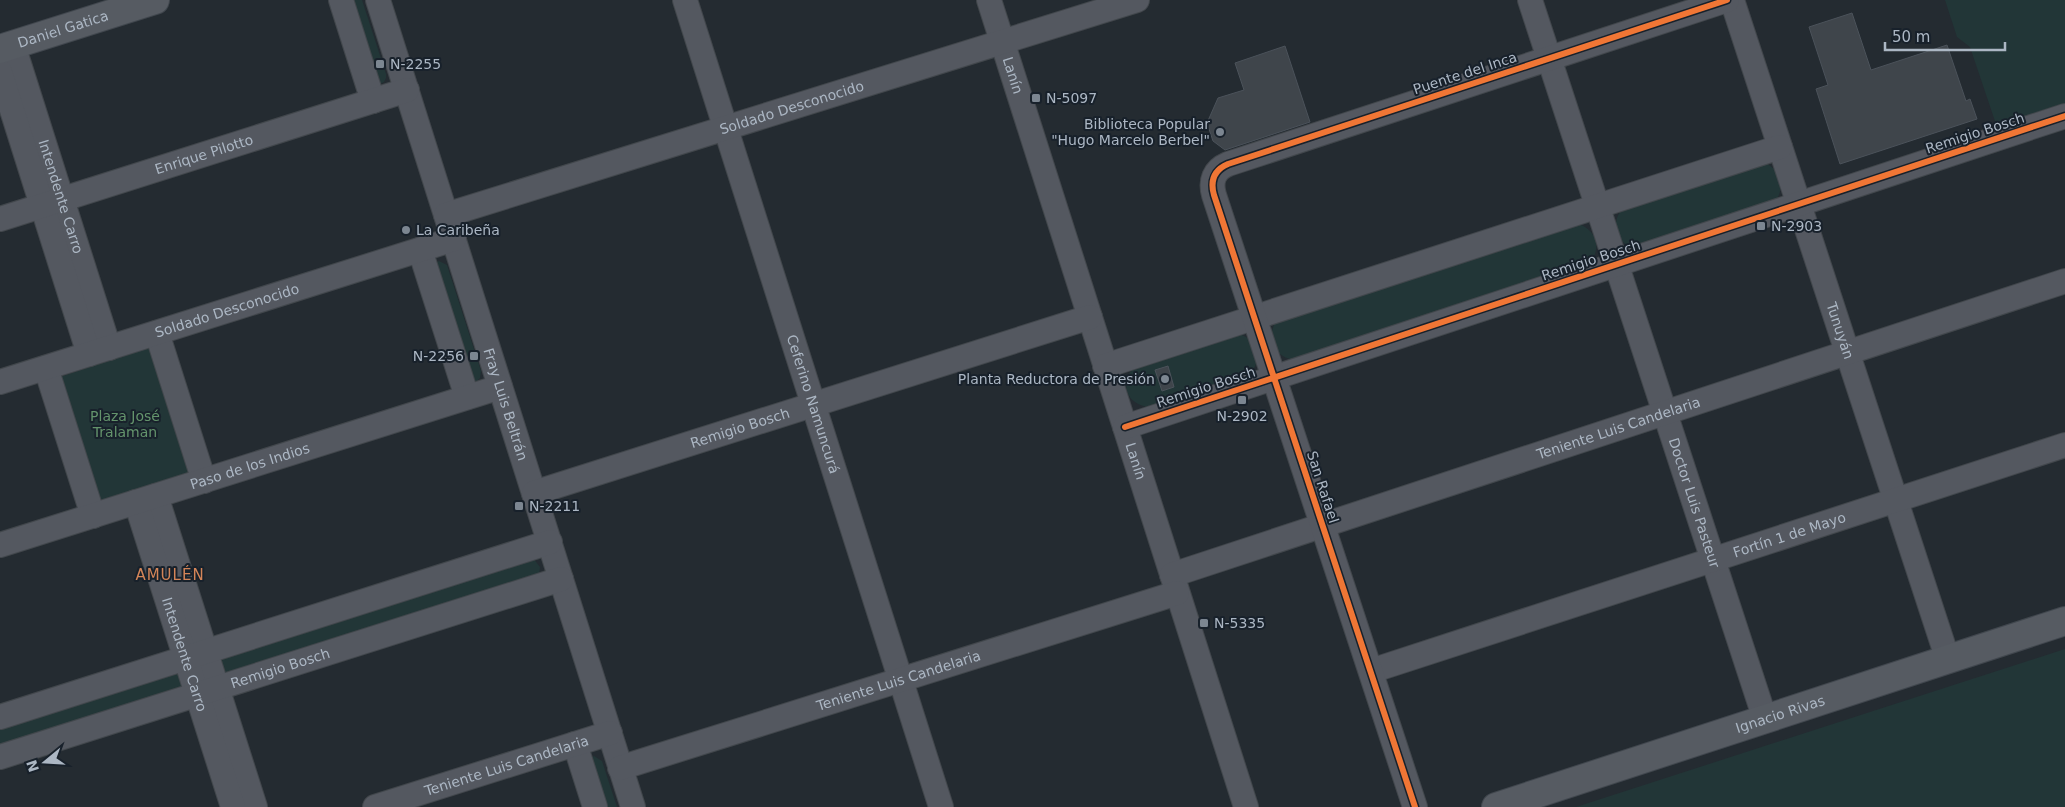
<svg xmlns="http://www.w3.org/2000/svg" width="2065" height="807" font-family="'DejaVu Sans',sans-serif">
  <rect width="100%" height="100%" fill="#242b31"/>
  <path fill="#223637" d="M347 0H362L386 74V78L384 82 380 84Z
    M1945 0H2065V108L1998 130 1970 47 1957 37Z
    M1762 162C1781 168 1787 187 1774 203L1633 248C1614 241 1610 220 1625 206Z
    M1576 223C1596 229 1603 247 1589 264L1296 360C1275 358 1266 340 1275 323Z
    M439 261 447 265 481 371 480 378 477 381H472L435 263Z
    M1238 333 1252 340 1258 361 1251 373 1151 407C1126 406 1118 382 1136 365Z
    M147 348 150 349 189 473 100 502 60 377Z
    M533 558 540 567 539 575 231 675 223 673 219 658Z
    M2065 649V807H1576Z
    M177 670 183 687 0 749V724Z
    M594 756 602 761 617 807H601L590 759Z"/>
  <path fill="#3f454b" stroke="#4b525a" d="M1852 13 1871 70 1947 45 1966 101 1970 99 1977 119 1840 164 1816 89 1828 85 1809 27Z
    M1285 46 1310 122 1225 150 1213 141 1207 123 1218 98 1244 90 1235 63Z
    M1168 366 1174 387 1162 391 1155 370Z"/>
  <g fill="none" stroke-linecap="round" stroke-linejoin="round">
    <defs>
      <g id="minor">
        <path d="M341 0 373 101"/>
        <path id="s1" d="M378 0 633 807"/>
        <path id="s2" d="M685 0 941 807"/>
        <path id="s3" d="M989 0 1246 807"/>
        <path id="s4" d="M1530 0 1765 719"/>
        <path id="s5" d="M1732 0 1948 660"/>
        <path id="s6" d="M13 45 109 348"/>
        <path d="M0 72 89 354"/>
        <path id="s7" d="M446 215 1137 0"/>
        <path id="s8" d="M0 219 407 90"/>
        <path d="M420 250 467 397"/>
        <path d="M157 333 204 481"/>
        <path d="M1105 366 1780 147"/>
        <path d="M46 368 93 516"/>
        <path id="s9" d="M0 382 454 239"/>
        <path d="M1125 427 2065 116"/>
        <path id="s10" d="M534 493 1090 317"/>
        <path d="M156 496 255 807"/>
        <path id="s11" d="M136 502 233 807"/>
        <path id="s12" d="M0 545 500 387"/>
        <path id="s13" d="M1172 575 2065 281"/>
        <path id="s14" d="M1371 671 2065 445"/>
        <path d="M0 717 550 542"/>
        <path d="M575 744 595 807"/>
        <path id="s15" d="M0 757 561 579"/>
        <path id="s16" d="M620 768 1177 593"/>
        <path id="s17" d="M375 807 610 733"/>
        <path d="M1415 807 1214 195C1210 181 1214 170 1228 164L1727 0"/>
      </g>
      <g id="major">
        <path id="s18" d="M0 49 155 0"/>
        <path id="s19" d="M1496 807 2065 621"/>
      </g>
    </defs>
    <use href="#minor" stroke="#42474c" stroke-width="26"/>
    <use href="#major" stroke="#41474e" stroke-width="30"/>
    <use href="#minor" stroke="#545860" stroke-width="24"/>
    <use href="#major" stroke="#565b62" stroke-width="28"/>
    <defs>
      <path id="cycleway" d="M1125 427 2065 116
        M1415 807 1214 195C1210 181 1214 170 1228 164L1727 0"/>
    </defs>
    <use href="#cycleway" stroke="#18212b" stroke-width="9"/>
    <use href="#cycleway" stroke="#f07635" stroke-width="6"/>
  </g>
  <g fill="#7c8691" stroke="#18212b" stroke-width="2">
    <rect x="375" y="59" width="10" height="10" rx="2.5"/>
    <rect x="1031" y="93" width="10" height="10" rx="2.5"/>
    <circle cx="1220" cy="132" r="5"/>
    <rect x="1756" y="221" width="10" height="10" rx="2.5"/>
    <circle cx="406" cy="230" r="5"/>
    <rect x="469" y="351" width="10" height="10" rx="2.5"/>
    <circle cx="1165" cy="379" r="5"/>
    <rect x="1237" y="395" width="10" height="10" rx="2.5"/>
    <rect x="514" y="501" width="10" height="10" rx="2.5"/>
    <rect x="1199" y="618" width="10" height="10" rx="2.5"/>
  </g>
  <g text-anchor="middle" stroke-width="4" stroke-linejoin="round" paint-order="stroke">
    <g font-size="14" fill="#acb7c4" stroke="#18212b">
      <text dy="5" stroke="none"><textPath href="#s18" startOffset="66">Daniel Gatica</textPath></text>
      <text transform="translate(1465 73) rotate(-18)" y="5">Puente del Inca</text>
      <text dy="5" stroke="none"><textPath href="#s3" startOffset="79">Lanín</textPath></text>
      <text dy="5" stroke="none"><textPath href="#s7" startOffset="362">Soldado Desconocido</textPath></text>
      <text transform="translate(1975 133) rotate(-18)" y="5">Remigio Bosch</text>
      <text dy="5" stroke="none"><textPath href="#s8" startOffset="214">Enrique Pilotto</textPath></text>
      <text dy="5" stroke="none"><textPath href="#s6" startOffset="159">Intendente Carro</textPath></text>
      <text transform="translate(1591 260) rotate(-18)" y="5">Remigio Bosch</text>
      <text dy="5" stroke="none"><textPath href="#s9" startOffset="238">Soldado Desconocido</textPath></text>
      <text dy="5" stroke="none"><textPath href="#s5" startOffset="348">Tunuyán</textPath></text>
      <text transform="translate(1206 387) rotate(-18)" y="5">Remigio Bosch</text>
      <text dy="5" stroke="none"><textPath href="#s1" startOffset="424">Fray Luis Beltrán</textPath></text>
      <text dy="5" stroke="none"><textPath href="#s2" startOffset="424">Ceferino Namuncurá</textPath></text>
      <text dy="5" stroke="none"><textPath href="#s10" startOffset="216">Remigio Bosch</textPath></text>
      <text dy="5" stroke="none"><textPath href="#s13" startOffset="470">Teniente Luis Candelaria</textPath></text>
      <text dy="5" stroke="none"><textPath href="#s3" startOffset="484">Lanín</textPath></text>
      <text dy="5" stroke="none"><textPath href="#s12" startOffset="262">Paso de los Indios</textPath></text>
      <text transform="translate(1323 487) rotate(72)" y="5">San Rafael</text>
      <text dy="5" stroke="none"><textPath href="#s4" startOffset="529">Doctor Luis Pasteur</textPath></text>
      <text dy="5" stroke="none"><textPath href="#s14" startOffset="440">Fortín 1 de Mayo</textPath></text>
      <text dy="5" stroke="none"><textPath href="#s11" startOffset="160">Intendente Carro</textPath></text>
      <text dy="5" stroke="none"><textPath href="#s15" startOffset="294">Remigio Bosch</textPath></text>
      <text dy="5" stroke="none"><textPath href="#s16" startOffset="292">Teniente Luis Candelaria</textPath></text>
      <text dy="5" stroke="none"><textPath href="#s19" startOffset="299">Ignacio Rivas</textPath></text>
      <text dy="5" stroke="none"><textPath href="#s17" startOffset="138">Teniente Luis Candelaria</textPath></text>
    </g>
    <g font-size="14" fill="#acb7c4" stroke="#18212b" text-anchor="start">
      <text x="390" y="69">N-2255</text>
      <text x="1046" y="103">N-5097</text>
      <text x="1210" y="129" text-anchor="end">Biblioteca Popular<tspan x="1210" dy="16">"Hugo Marcelo Berbel"</tspan></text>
      <text x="1771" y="231">N-2903</text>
      <text x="416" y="235">La Caribeña</text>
      <text x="464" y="361" text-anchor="end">N-2256</text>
      <text x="1155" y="384" text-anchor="end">Planta Reductora de Presión</text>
      <text x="1242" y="421" text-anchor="middle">N-2902</text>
      <text x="529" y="511">N-2211</text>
      <text x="1214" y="628">N-5335</text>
    </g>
    <g font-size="14" fill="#64946c" stroke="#18212b">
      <text x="125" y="421">Plaza José<tspan x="125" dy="16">Tralaman</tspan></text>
    </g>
    <g font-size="15" letter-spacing="1" fill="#d48558" stroke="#18212b">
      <text x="170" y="580">AMULÉN</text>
    </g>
  </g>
  <g transform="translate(45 762) rotate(252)" stroke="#18212b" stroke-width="4" paint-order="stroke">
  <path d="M0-4L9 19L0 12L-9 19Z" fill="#acb7c4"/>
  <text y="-8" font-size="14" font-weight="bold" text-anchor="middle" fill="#acb7c4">N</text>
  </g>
  <path d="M1885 42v8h120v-8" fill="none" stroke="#acb7c4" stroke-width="2.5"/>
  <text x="1892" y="42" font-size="15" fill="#acb7c4" stroke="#18212b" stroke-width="4" paint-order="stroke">50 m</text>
</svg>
